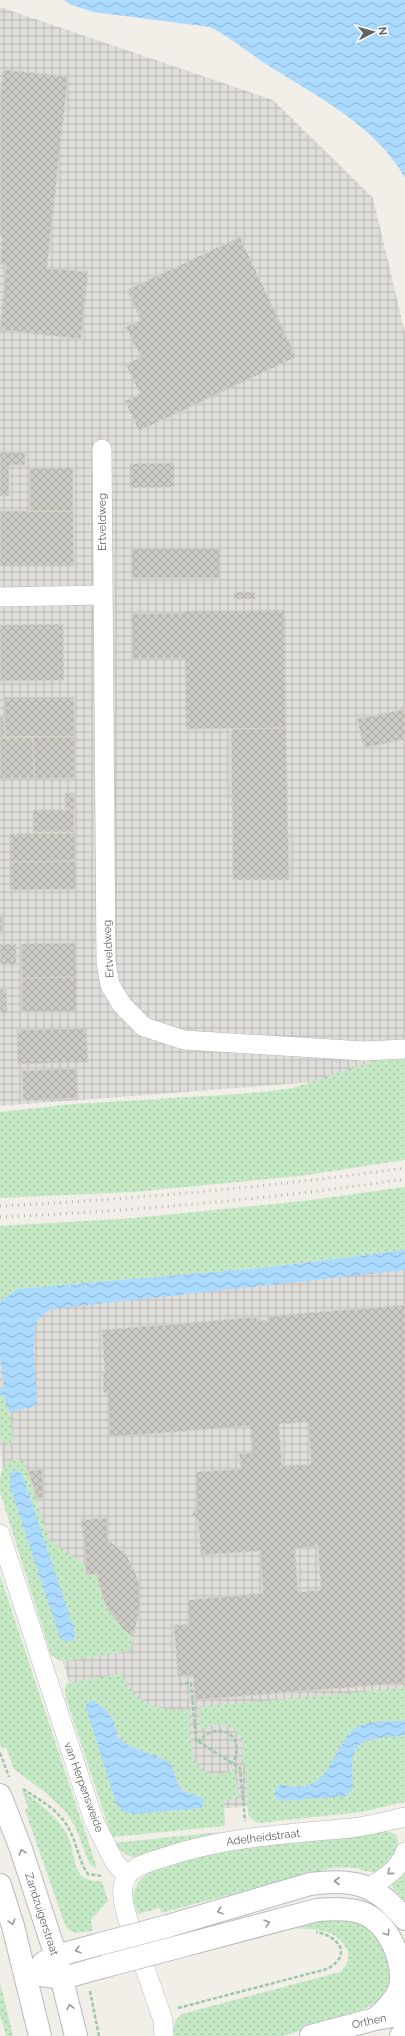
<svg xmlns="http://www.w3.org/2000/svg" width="405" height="2036" font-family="Raleway,sans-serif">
  <defs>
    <pattern id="industrial-grid" width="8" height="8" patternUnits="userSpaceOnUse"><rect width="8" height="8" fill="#e0deda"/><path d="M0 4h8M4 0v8" fill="none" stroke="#b9b8b5"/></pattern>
    <pattern id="grass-dots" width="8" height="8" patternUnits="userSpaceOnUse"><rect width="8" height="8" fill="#c5e8c5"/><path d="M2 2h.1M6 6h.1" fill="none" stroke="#a3c0a4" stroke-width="1.8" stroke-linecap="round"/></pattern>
    <pattern id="water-waves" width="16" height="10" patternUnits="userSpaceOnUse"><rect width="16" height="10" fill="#aadaff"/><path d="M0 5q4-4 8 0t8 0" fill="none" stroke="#8eb4d2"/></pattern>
    <pattern id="building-cross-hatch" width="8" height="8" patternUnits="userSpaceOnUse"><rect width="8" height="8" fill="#cccac5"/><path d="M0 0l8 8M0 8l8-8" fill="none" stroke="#a9a8a4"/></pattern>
  </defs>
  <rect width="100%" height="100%" fill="#f1efe8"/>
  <path fill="url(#industrial-grid)" d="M0 7 273 100 373 198 405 333V1056L314 1082 0 1106Z
    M405 1259V1779L368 1795 112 1819 3 1471 0 1444V1305Z"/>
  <path fill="url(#grass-dots)" fill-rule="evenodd" d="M405 1058V1160L299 1176 133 1192 0 1198V1112L74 1104 238 1094 289 1089 378 1060Z
    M405 1187V1250L270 1267 17 1289 0 1302V1226L135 1218 303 1201Z
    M0 1395 4 1396 7 1408 10 1412 13 1443 9 1444 0 1439Z
    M13 1459 24 1461 49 1540 85 1565 86 1575 97 1574C101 1600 112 1620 133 1637L130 1651 66 1661H60L51 1655 0 1492C0 1475 0 1468 13 1459ZM10 1486 63 1641 60 1638Z
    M0 1575 97 1868 90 1865 75 1826 65 1811 47 1794 14 1769 6 1747 2 1748 0 1744Z
    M121 1674C137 1704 156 1712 190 1709 191 1729 186 1765 209 1773 217 1776 226 1774 233 1769L235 1771 238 1794 240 1798 224 1800 225 1826 112 1837 66 1698 65 1688 67 1683ZM86 1707 113 1720C121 1748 130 1746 155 1755 159 1757 165 1759 169 1762 180 1773 172 1786 190 1794L123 1811 116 1803Z
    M405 1688V1721C386 1723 360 1720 347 1736 332 1753 331 1782 305 1786 298 1787 293 1787 287 1785L279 1801 346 1796 354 1749 360 1743 376 1739 405 1735V1802L361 1812 259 1823 254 1821 248 1815 245 1765 241 1762C242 1757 244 1749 243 1743 237 1724 215 1719 200 1731L199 1707Z
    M22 1790C41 1805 61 1818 70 1841 73 1851 74 1866 80 1874 86 1881 93 1881 102 1881L108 1901 91 1920 93 1931 75 1933 67 1928 64 1922 25 1810 28 1808Z
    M387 1831 396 1835C404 1849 388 1871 373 1872 367 1872 361 1869 355 1868 347 1867 339 1867 331 1868L161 1913 160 1908 138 1914 135 1905H134C132 1895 135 1884 143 1877 152 1869 168 1866 180 1862 242 1844 306 1841 371 1834Z
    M220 1832C209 1839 147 1858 134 1857 125 1856 120 1850 114 1843Z
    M405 1871V1901L390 1885Z
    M340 1915 380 1933 395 1982 381 1999 368 2007 345 2017 283 2036H173L175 2021 182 2014 340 1972C346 1967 349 1961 348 1953 340 1925 302 1928 280 1929Z
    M0 1982 13 2036H6L0 2014Z"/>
  <path fill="url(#water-waves)" d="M64 0H405V178C375 124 315 96 266 64 247 52 230 37 210 27L93 12 72 5Z
    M405 1250V1270L51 1309C46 1313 38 1317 36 1324 31 1343 36 1380 37 1401L33 1407 10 1412 7 1408 4 1396 0 1395V1389L4 1387 0 1357V1302L17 1289 270 1267Z
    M15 1470 22 1474 75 1632 74 1639C68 1641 65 1643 60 1638L10 1486 11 1472Z
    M93 1700 107 1711 113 1720 117 1736 125 1744 169 1762 173 1769 177 1783 183 1791 203 1798 204 1804 201 1808 134 1814 123 1811 116 1803 86 1707 87 1703Z
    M405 1721V1735C359 1741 349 1736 353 1787L346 1796 279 1801 275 1796V1789L282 1784C286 1785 290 1787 294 1787 321 1789 329 1766 341 1746 344 1740 348 1733 354 1729 367 1720 390 1722 405 1721Z"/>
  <path fill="url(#building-cross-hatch)" stroke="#d6d1c6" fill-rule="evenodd" d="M3 70 68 76 47 268 88 272 81 339 0 330 6 265 0 264 2 236H0V96Z
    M240 237 296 357 139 431 125 401 140 394 126 364 141 357 126 327 141 320 127 290Z
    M0 452H25V465H9V496H0Z
    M174 463V487L130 488V464Z
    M73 467V511H30V468Z
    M0 511H73L74 566H0Z
    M131 548H221L220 578H131Z
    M234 592H255V599H234Z
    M285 610 286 728 186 729 185 659H132L131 614 185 613V611Z
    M63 624 64 680 0 681V625Z
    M4 697H74L75 736 5 737Z
    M405 709V739L364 748 357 719Z
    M0 716H4L5 738H0Z
    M286 728 289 880H233L231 729Z
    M33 737H75V778L34 779Z
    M33 737 34 779H0V738Z
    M65 793H74L75 809 65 810Z
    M33 810H74V832H33Z
    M75 833 76 861 10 862V834Z
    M76 861V889L10 890V862Z
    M0 914H2L3 934H0Z
    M76 943 77 977 22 978 21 944Z
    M0 944H16V965H0Z
    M77 977V1012H22V978Z
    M6 988 7 1013H0V989Z
    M86 1028 88 1062 18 1064 17 1030Z
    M77 1068 78 1098 23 1101 22 1071Z
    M405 1305V1683L195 1700 193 1675 178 1677 174 1625 189 1624 187 1600 263 1593 260 1551 201 1555 198 1520 192 1514 197 1508 195 1472 241 1469 239 1454 252 1453 250 1426 110 1437 107 1393H104L103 1374H105L102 1330 257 1317V1321L269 1320V1316ZM308 1422 311 1464 282 1466 279 1424ZM318 1546 321 1590 298 1592 295 1549Z
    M42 1469 44 1498H37L28 1471Z
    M107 1518 108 1540 126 1555 132 1565 139 1583 140 1608 133 1637 123 1629 108 1609 103 1598 97 1574 86 1575 85 1563 86 1562 81 1520Z"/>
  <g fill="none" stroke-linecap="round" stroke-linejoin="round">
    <defs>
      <path id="minor" d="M102 449 106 962 110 985 122 1005 144 1027 184 1040 364 1051 405 1049
        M0 597 103 595
        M0 1534 94 1821 114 1861 127 1877
        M370 1887C384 1878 400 1869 405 1852
        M164 2036 163 2020 127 1917C124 1904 119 1888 127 1876 135 1865 150 1862 162 1858 224 1837 287 1834 351 1828 369 1826 387 1821 405 1817"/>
      <path id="tertiary" d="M311 2036 375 2019 405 2014
        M401 2036 405 2035"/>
      <path id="secondary" d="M0 1795 21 1849 56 1956 76 2036
        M0 1885 13 1926 40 2036
        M168 1926 310 1884C354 1878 376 1884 405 1919
        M174 1948 317 1910C331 1909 347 1908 360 1912 388 1921 405 1960 400 1988 395 2001 386 2010 375 2019
        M43 1963 56 1956 100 1944
        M26 1973 63 1978 106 1966"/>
    </defs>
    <use href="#minor" stroke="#b5b8bc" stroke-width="20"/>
    <use href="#tertiary" stroke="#b5b8bc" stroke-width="24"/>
    <use href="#secondary" stroke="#b6babf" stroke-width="24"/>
    <path stroke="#9cc7a9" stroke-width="2.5" stroke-dasharray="4 2" stroke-linecap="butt" d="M179 1684 191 1683 196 1740 240 1768 245 1821
      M198 1742C218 1718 247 1736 233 1763
      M0 1753 9 1777
      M23 1789C40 1800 59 1810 69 1829 77 1843 78 1860 88 1874L102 1876
      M90 1991 99 2036
      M178 2008 327 1969C353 1955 339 1936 316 1932"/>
    <use href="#minor" stroke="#fff" stroke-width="19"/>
    <use href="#tertiary" stroke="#fff" stroke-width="22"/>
    <use href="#secondary" stroke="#fff" stroke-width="22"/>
    <path stroke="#b6b7b8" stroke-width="3" stroke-dasharray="1 5" stroke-linecap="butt" d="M0 1206C136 1199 270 1187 405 1168
      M0 1217C136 1211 271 1199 405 1179"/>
    <defs>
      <path id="secondary-bridge" d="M100 1944 168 1926
        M106 1966 174 1948"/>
    </defs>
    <use href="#secondary-bridge" stroke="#b6babf" stroke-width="24" stroke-linecap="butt"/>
    <use href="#secondary-bridge" stroke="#fff" stroke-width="22"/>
  </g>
  <defs><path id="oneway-chevron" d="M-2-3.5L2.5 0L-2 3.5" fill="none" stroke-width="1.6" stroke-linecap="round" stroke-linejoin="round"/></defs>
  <g stroke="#979a9d">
    <use href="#oneway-chevron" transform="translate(22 1852) rotate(-109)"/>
    <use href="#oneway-chevron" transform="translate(390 1872) rotate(140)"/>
    <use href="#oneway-chevron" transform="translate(337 1881) rotate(-180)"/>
    <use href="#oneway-chevron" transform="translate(220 1911) rotate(163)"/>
    <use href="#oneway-chevron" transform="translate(12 1922) rotate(73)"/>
    <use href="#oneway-chevron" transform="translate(267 1923) rotate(-16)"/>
    <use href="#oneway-chevron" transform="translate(387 1933) rotate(56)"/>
    <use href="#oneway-chevron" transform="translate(78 1950) rotate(164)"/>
    <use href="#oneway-chevron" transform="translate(70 2007) rotate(-103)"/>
  </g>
  <g text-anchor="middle" stroke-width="3.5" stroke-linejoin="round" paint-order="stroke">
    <g font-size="11" fill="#5f6368" stroke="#fff">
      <text transform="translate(102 522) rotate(-90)" y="4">Ertveldweg</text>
      <text transform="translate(108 949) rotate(-93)" y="4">Ertveldweg</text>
      <text transform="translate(84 1787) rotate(70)" y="4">van Herpensweide</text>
      <text transform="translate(263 1837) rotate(-7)" y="4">Adelheidstraat</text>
      <text transform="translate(42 1914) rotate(72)" y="4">Zandzuigerstraat</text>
      <text transform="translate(369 2021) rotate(-12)" y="4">Orthen</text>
    </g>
  </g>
  <g transform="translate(373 32) rotate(84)" stroke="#ffffff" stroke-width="3" paint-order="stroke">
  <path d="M0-3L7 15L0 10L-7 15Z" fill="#5f6368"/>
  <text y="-6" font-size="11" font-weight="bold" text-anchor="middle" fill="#5f6368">N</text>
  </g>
</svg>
